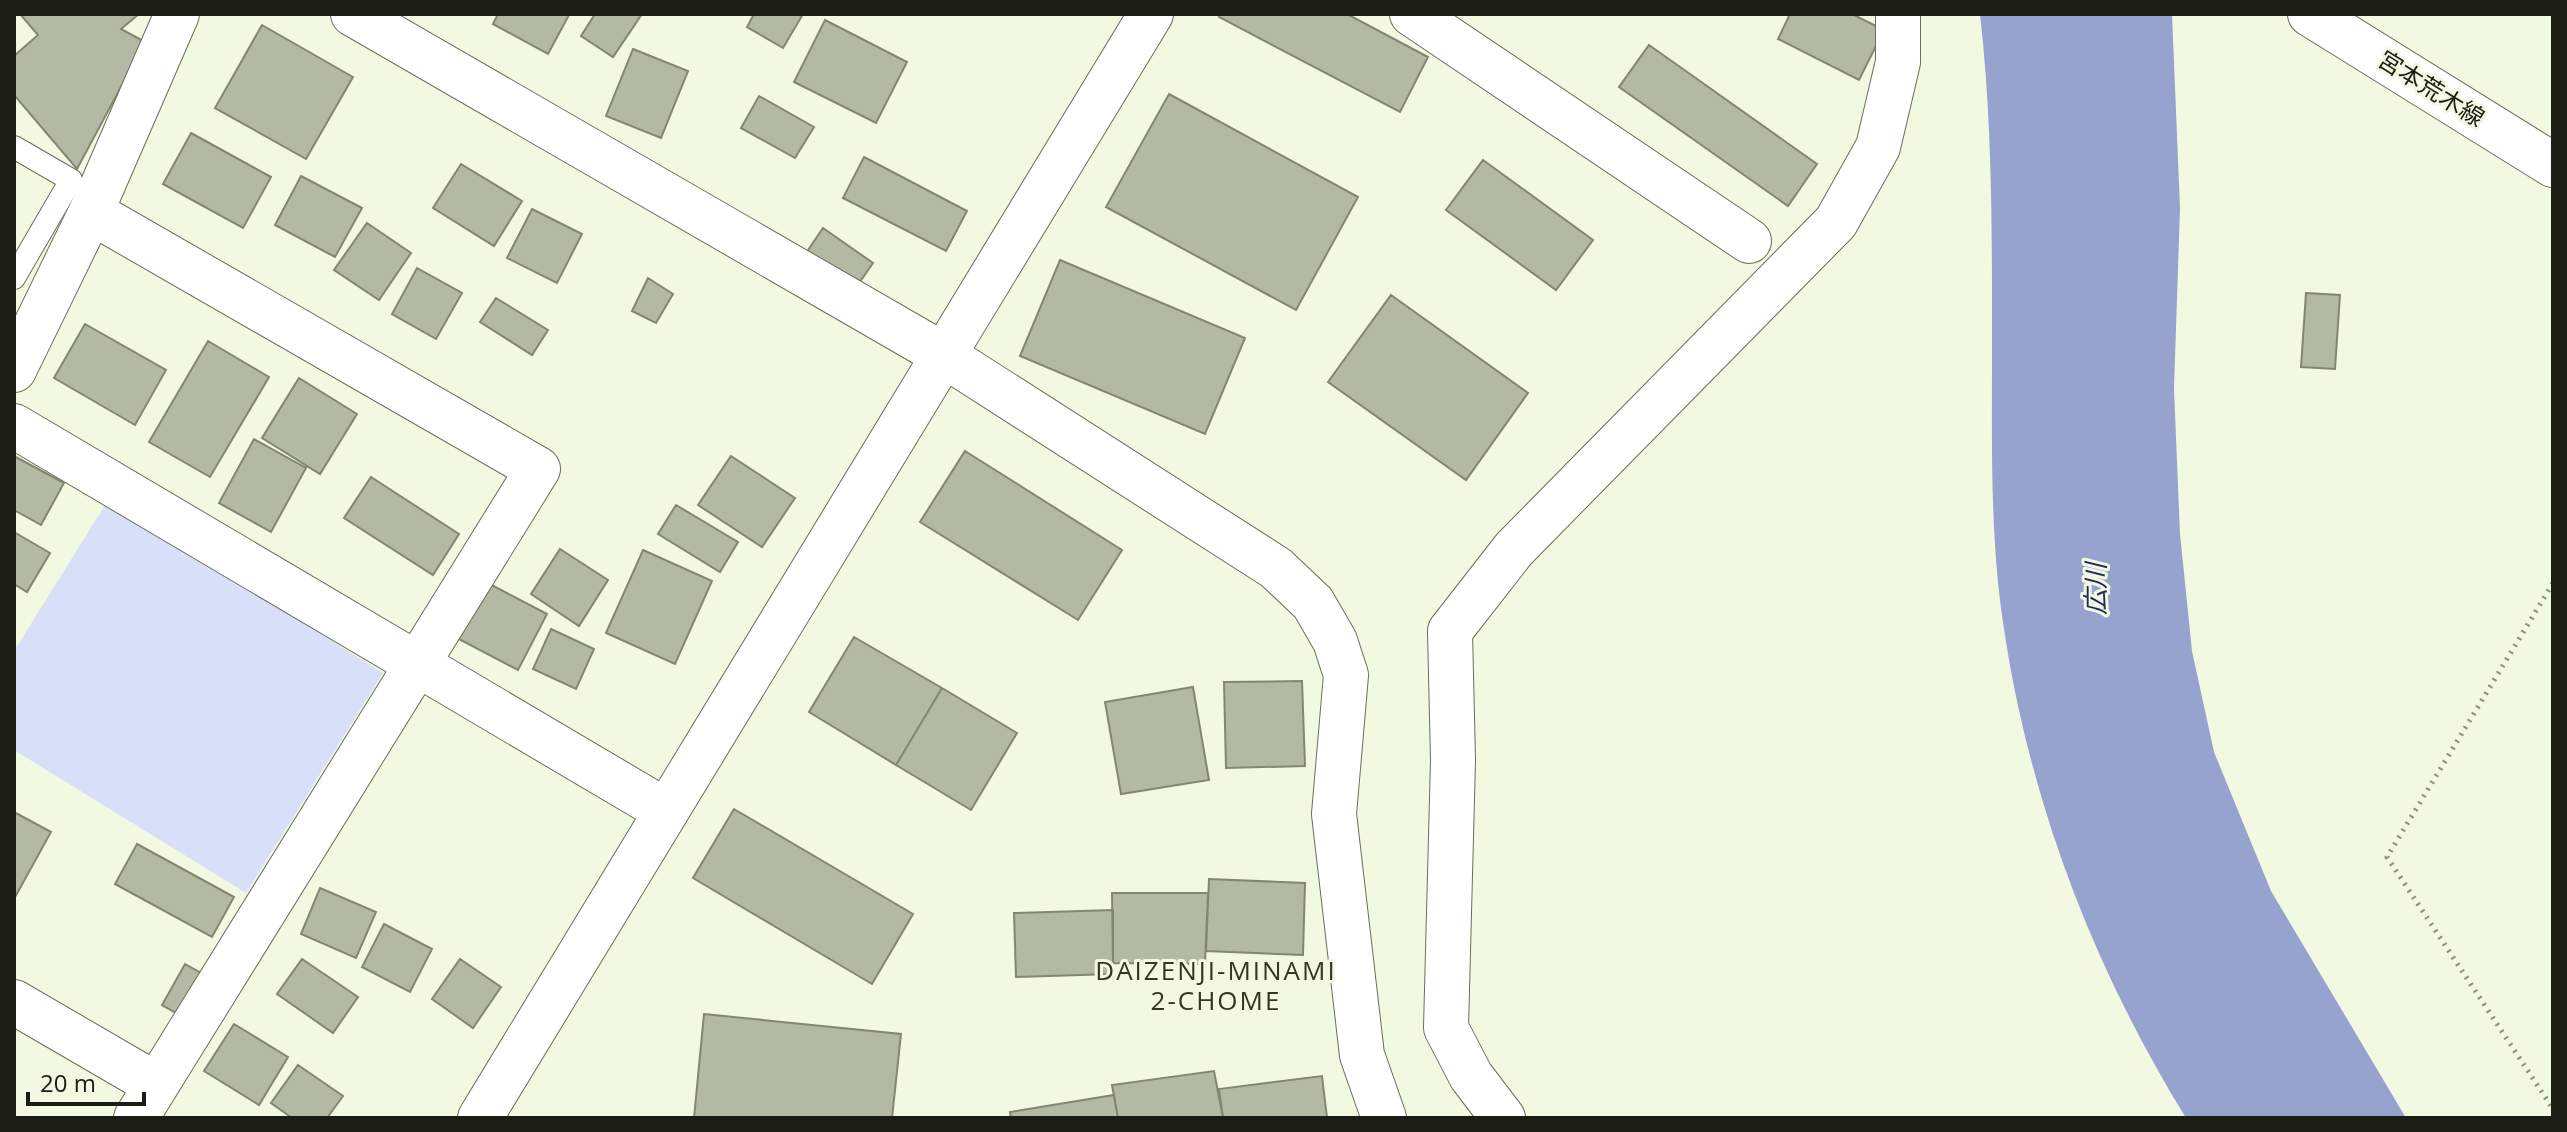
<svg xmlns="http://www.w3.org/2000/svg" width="2567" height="1132" font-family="'Open Sans','Noto Sans JP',sans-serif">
  <rect width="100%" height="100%" fill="#f2f9e1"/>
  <path fill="#d8dff8" d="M107 502 383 673 246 893 14 750V651Z"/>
  <path fill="#97a3cf" d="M1980 14H2172L2180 208 2174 389 2180 534 2192 651 2214 752 2271 891 2406 1118H2186C2094 969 2030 803 2004 629 1990 540 1992 448 1992 358 1992 243 1993 128 1980 14Z"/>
  <path fill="#b3b9a3" stroke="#818772" stroke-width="2" d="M20 14H139L121 29 145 42 77 169 14 95V56L38 35Z
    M498 14H568L569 15 548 54 493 24Z
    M595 14H642L613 57 581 36Z
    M754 14H803L783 48 747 27Z
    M1221 14H1347L1428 57 1400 112 1219 17Z
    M1790 14H1852L1884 30 1859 80 1778 39Z
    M825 20 907 62 876 123 794 82Z
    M262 25 353 77 306 159 215 108Z
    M1649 45 1817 164 1788 206 1619 87Z
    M633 49 688 71 661 138 606 116Z
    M1169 94 1358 197 1296 310 1106 207Z
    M759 96 814 127 795 158 741 128Z
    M191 133 271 177 243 228 163 184Z
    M864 157 967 211 946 251 843 198Z
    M1483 160 1593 240 1556 290 1446 210Z
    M461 164 522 201 494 246 433 208Z
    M301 176 362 208 335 257 275 225Z
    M532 209 582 234 557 283 507 258Z
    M367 223 411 253 379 300 334 270Z
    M823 228 873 263 848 299 798 265Z
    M1060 260 1245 338 1205 434 1020 356Z
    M417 268 462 293 436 339 392 314Z
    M648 278 673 294 656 323 632 311Z
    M2306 293 2340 295 2335 369 2301 367Z
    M1391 295 1528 393 1466 480 1328 382Z
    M496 298 548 330 532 355 480 322Z
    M85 324 166 370 135 425 54 378Z
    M208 341 269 377 210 477 149 442Z
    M299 378 357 414 320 474 262 438Z
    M254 439 306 468 271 532 219 503Z
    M965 451 1122 550 1078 620 920 522Z
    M14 456 64 483 41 525 14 510Z
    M731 456 795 498 762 547 698 505Z
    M371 477 459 534 433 575 344 518Z
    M676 505 738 542 720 572 658 534Z
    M14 532 50 553 27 592 14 584Z
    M560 549 608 580 579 626 531 594Z
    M643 550 712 581 675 664 606 633Z
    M486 582 547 614 518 670 457 638Z
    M551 629 594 649 576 689 533 669Z
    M854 637 942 688 896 765 809 712Z
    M1302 681 1305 766 1226 768 1224 682Z
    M1193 687 1209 780 1121 794 1105 702Z
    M942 688 1017 733 971 810 896 765Z
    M734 809 913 914 872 984 693 878Z
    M14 812 51 832 14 899Z
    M137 844 234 897 212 937 115 884Z
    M1209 879 1305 883 1303 955 1206 951Z
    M320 888 376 912 356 958 301 934Z
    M1112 893H1208L1205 964 1113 963Z
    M1113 910V974L1016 977 1014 913Z
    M384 924 432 949 410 992 362 967Z
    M302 959 358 997 333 1033 277 994Z
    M460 959 501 987 473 1028 432 999Z
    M185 964 212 979 190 1021 162 1005Z
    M704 1014 901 1034 892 1118H694Z
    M234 1024 288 1057 259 1105 204 1071Z
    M298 1065 343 1096 327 1118H292L271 1103Z
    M1214 1071 1223 1118H1118L1112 1085Z
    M1322 1076 1327 1118H1223L1219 1089Z
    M1114 1095 1118 1118H1011L1010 1112Z"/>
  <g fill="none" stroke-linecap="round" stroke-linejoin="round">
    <defs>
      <path id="service" d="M14 147 71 180 14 278"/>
      <path id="minor" d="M1412 14 1749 241
        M91 212 538 469 136 1118
        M942 354 1276 568 1313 603 1335 641 1346 675 1334 814 1362 1055 1384 1118
        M14 370 91 212 177 14
        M14 426 666 811
        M14 1002 155 1084
        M1503 1118 1471 1076 1446 1028 1453 760 1450 631 1514 549 1836 222 1878 147 1898 62V14"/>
      <path id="tertiary" d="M353 14 942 354
        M480 1118 1151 14"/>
      <path id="secondary" d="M2310 14 2553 165"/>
    </defs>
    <use href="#service" stroke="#696f5a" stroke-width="24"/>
    <use href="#minor" stroke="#696f5a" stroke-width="46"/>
    <use href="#tertiary" stroke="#696f5a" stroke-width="46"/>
    <use href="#secondary" stroke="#696f5a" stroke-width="46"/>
    <path stroke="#8a8f7e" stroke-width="5" stroke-dasharray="2 6" stroke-linecap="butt" d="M2553 583 2387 857 2553 1109"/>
    <use href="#service" stroke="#fff" stroke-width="22"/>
    <use href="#minor" stroke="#fff" stroke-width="44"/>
    <use href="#tertiary" stroke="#fff" stroke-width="44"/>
    <use href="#secondary" stroke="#fff" stroke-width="44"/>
  </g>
  <g text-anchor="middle" stroke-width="6" stroke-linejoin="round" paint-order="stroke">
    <g font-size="24" fill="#1b1d14" stroke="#f2f9e1">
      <text transform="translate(2431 89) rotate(32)" y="8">宮本荒木線</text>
    </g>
    <g font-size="26" font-style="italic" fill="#212a5f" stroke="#f2f9e1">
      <text transform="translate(2096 589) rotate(-90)" y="9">広川</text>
    </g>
    <g font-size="26" letter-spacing="2" fill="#323724" stroke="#f2f9e1">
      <text x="1216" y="980">DAIZENJI-MINAMI<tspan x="1216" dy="30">2-CHOME</tspan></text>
    </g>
  </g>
  <rect width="2567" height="1132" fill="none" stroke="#1b1d14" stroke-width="32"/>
  <path d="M28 1092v12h116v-12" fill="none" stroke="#1b1d14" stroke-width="4"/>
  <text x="40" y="1092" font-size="24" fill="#1b1d14" stroke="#f2f9e1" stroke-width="6" paint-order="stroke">20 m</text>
</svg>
